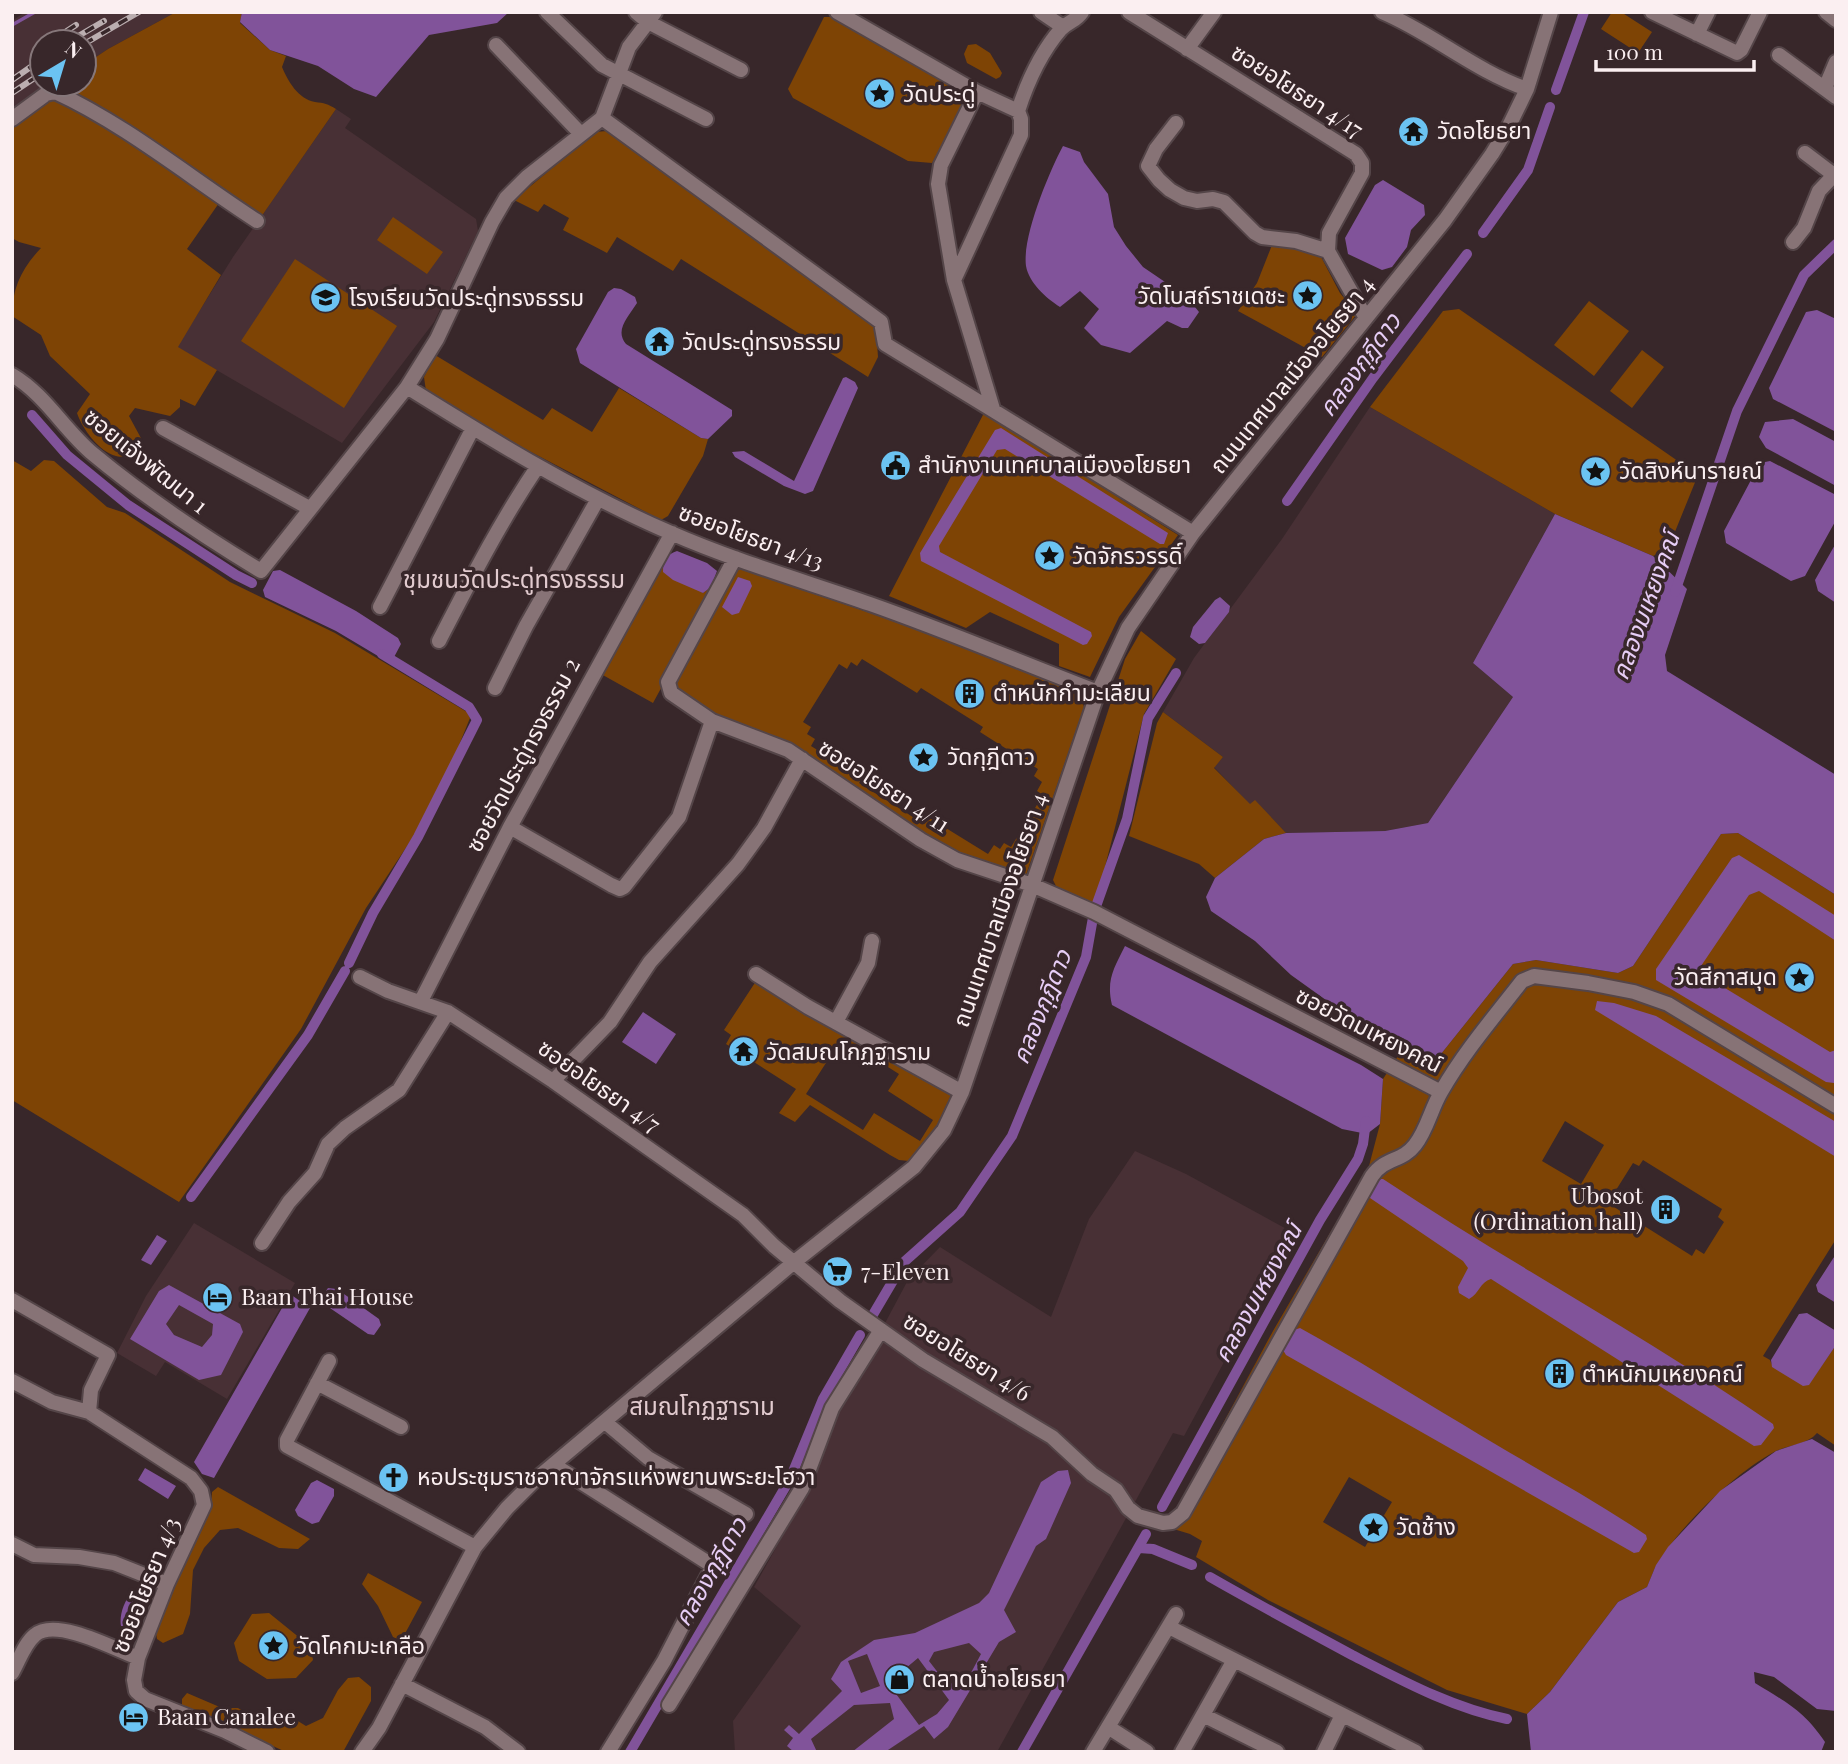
<svg xmlns="http://www.w3.org/2000/svg" width="1848" height="1764" font-family="'Playfair Display','Noto Sans Thai',serif">
  <rect width="100%" height="100%" fill="#38272a"/>
  <path fill="#483035" d="M25 12H176L108 49 84 65V42H42V84H56L12 115V21Z
    M336 109 351 119 345 128 476 219 478 231 434 322 342 443 177 347 233 257Z
    M1370 407 1555 514 1473 663 1513 697 1428 823 1385 831 1286 833 1255 801 1250 805 1214 767 1223 757 1163 712 1194 658 1282 539Z
    M1135 1151 1186 1174 1294 1233 1184 1436 1173 1433 997 1752H735L733 1721 801 1626 754 1587 790 1523 833 1422 890 1330 884 1325 908 1280 940 1247 1051 1317 1089 1219Z
    M194 1223 295 1283 227 1399 165 1362 156 1376 117 1353 146 1296Z"/>
  <path fill="#7e4405" fill-rule="evenodd" d="M176 12H242L240 23 270 50 286 56 282 67C288 81 298 99 315 102 324 103 328 104 336 109L261 217 58 87 56 84H84V65L108 49Z
    M1612 12H1621L1652 32 1638 53 1601 29Z
    M824 17H835L963 91 966 103 932 163 908 161 793 98 788 89Z
    M976 44 990 53 1002 73 1000 77 996 79 967 63 964 54 968 45Z
    M46 96 82 111 219 203 187 249 221 275 178 347 217 370 195 406 180 399V407L170 416 135 408 129 416 142 440 133 454C128 455 121 458 116 456 99 452 82 428 77 413L90 394 50 356 41 335 12 316C12 288 22 268 41 248L19 242 12 238V123Z
    M607 131 876 328 878 357 868 377 681 259 673 271 617 237 607 253 563 230 569 218 544 204 538 212 514 200 595 132Z
    M393 217 443 252 427 274 377 240Z
    M1272 245 1318 251 1340 293 1357 314 1322 357 1238 311 1257 283Z
    M295 259 397 326 344 408 241 341Z
    M1589 301 1629 331 1594 376 1554 345Z
    M1459 309 1698 475 1668 549 1653 556 1555 514 1370 407 1443 311Z
    M1642 350 1664 367 1632 408 1610 391Z
    M435 355 543 420 552 408 592 432 619 388 701 438 708 439 703 456 668 516 661 520 489 430 426 391 424 377Z
    M984 413 1178 535 1119 617 1090 677 1059 666V644L990 612 966 628 889 596Z
    M12 460 31 471 44 460 54 461 107 507 125 513 230 582 335 633 467 712 470 718 453 760 415 834 366 908 301 1029 179 1202 12 1100Z
    M663 562 703 593 711 587 709 600 653 703 601 674Z
    M739 568 923 631 1077 692 1081 696 1084 707 1025 878 948 851 804 752 718 719 673 687 734 571ZM862 659 917 693 921 688 983 727 980 732 1038 769 1034 776 1042 782 1037 791 1043 795 1011 847 1004 843 1000 849 994 845 988 854 928 817 924 824 859 783 862 778 811 746 815 739 807 734 811 727 803 722 839 664 847 669 851 662 857 666Z
    M1141 631 1176 659 1144 714 1095 906 1056 886 1053 880 1125 659Z
    M1163 712 1223 757 1214 768 1250 804 1255 800 1286 833 1264 839 1215 878 1199 864 1129 836 1157 723Z
    M1738 833 1836 895V1239L1763 1356 1770 1360 1773 1367 1809 1384 1836 1345V1446L1817 1433C1807 1445 1787 1445 1774 1452 1735 1473 1681 1525 1658 1563 1653 1570 1651 1579 1647 1587L1618 1602 1550 1692 1527 1714 1447 1690 1268 1600 1196 1557 1202 1541 1190 1534 1167 1527 1273 1331 1369 1166 1380 1124 1383 1079 1400 1053 1427 1064 1437 1059 1513 964 1536 960 1618 973 1633 966 1721 834ZM1565 1121 1604 1145 1581 1184 1542 1161ZM1643 1160 1722 1209 1718 1217 1724 1222 1704 1254 1696 1249 1692 1256 1614 1207 1617 1202 1611 1198 1633 1163 1639 1166ZM1349 1477 1392 1502 1365 1547 1323 1522Z
    M762 972 953 1091 937 1125 909 1161 899 1160 890 1155 810 1105 795 1122 779 1113 796 1089 726 1044 731 1035 724 1030ZM842 1038 899 1074 888 1091 933 1120 920 1141 874 1113 863 1130 806 1094Z
    M218 1487 310 1539 298 1549 279 1548 238 1528 220 1530 204 1548 193 1570 190 1614 183 1634 163 1643 157 1639 155 1628 211 1506 212 1492Z
    M368 1573 422 1602 401 1641 393 1637 378 1606 362 1584Z
    M269 1613 311 1647 313 1660 296 1678 267 1679 239 1661 234 1643 252 1614Z
    M359 1677 371 1687V1701L343 1752H286L182 1705V1699L187 1693 222 1708H238L260 1721 276 1713 293 1718 306 1726 323 1718 338 1690 348 1678Z"/>
  <path fill="#81539a" fill-rule="evenodd" d="M242 12H509L497 23 429 35 376 97 354 89 318 66 270 50 240 22Z
    M1063 146 1080 152 1084 162 1108 194 1114 227 1126 246 1143 267 1187 297 1199 312 1188 328H1182L1167 321 1130 353 1101 345 1084 328 1099 309 1080 291 1060 307C1046 298 1029 283 1026 266 1022 237 1049 172 1063 146Z
    M1383 180 1424 205 1425 215 1411 230 1407 247 1392 267 1382 270 1348 254 1345 238 1375 185Z
    M614 288 621 289 635 297 637 303C629 316 614 330 626 344L732 410V416L708 439 701 438 580 363 576 349 608 292Z
    M1817 310 1836 319V432L1773 399 1769 388 1806 312Z
    M846 377 855 382 858 388 813 491 805 494 784 486 735 457 732 452 744 451 794 481 843 378Z
    M1793 419 1836 442V486L1766 448 1759 437 1765 422Z
    M1001 428 1168 533 1164 544H1160L1005 449 997 450 939 546 940 552 1091 632 1092 636 1087 644 1083 645 921 561 920 553 995 430Z
    M1770 461 1836 495V520L1805 576 1791 581 1726 543 1724 531 1760 463Z
    M1555 514 1653 556 1687 589 1665 655 1667 671 1836 775V895L1738 833 1721 834 1633 966 1618 973 1536 960 1513 964 1437 1059 1427 1064 1400 1053 1291 975 1255 941 1211 911 1206 897 1215 878 1264 839 1286 833 1385 831 1428 823 1513 697 1473 663Z
    M1836 543V603L1818 591 1815 580Z
    M677 551 707 563 717 571 711 587 703 593 673 580 663 572C663 560 666 555 677 551Z
    M280 570 356 611 398 638 401 644 392 661 388 662 336 631 265 597 263 590 273 571Z
    M738 577 750 581 752 586 739 613 732 615 722 607Z
    M1220 597 1230 606 1229 612 1205 643 1199 644 1190 637 1193 627 1215 600Z
    M1739 855 1836 916V941L1759 891 1749 895 1701 966 1702 974 1830 1052 1836 1050 1834 1083 1826 1082 1656 980V969L1732 858Z
    M1125 946 1361 1065 1383 1079 1380 1124 1367 1134 1342 1129 1112 1005C1106 980 1114 968 1125 946Z
    M1597 1001 1614 1003 1656 1016 1836 1122V1157L1595 1010Z
    M643 1012 676 1034 656 1064 622 1042Z
    M1378 1179H1383C1511 1264 1647 1337 1773 1424L1774 1428 1761 1445 1754 1446 1491 1279C1480 1282 1479 1294 1469 1299L1459 1293 1458 1287 1468 1268 1463 1261 1370 1198 1368 1193Z
    M157 1235 167 1241 151 1265 141 1260Z
    M1836 1254V1303L1818 1292 1816 1285Z
    M169 1285 240 1324 243 1332 221 1375 199 1380 130 1339 159 1291ZM179 1305 213 1324 212 1335 202 1347 174 1335 166 1324Z
    M328 1288 337 1289 379 1319 381 1325 374 1335 368 1334 324 1304 321 1298Z
    M290 1294 310 1308 214 1478 202 1474 194 1462Z
    M1807 1313 1836 1331V1345L1809 1385 1803 1386 1772 1367 1771 1360 1799 1314Z
    M1300 1328C1355 1358 1408 1392 1462 1424 1523 1462 1587 1495 1646 1535L1647 1539 1639 1552 1634 1553 1286 1355 1283 1350 1294 1330Z
    M1812 1439 1836 1453V1711L1817 1709 1774 1677 1754 1672 1755 1683C1786 1702 1804 1711 1825 1742L1821 1752H1531L1527 1714 1550 1692 1618 1602 1647 1587 1656 1565 1668 1547 1720 1491 1776 1451Z
    M145 1468 176 1486 168 1499 138 1480Z
    M1068 1470 1071 1483 1046 1539 1036 1546 1004 1610 1016 1632 999 1642 948 1727 934 1739 924 1726 885 1752H852L894 1719 890 1703 854 1705 811 1739 817 1752H794L787 1746 793 1738 784 1730 789 1725 799 1734 842 1691 831 1679 841 1662 874 1640 915 1633 979 1603 989 1593 1041 1482 1058 1471ZM969 1643 981 1654 965 1684 946 1683 929 1661 934 1652ZM867 1654 880 1686 861 1693 848 1661ZM918 1658 949 1700 937 1714 919 1725 888 1683Z
    M317 1480 334 1489V1496L319 1522 312 1524 298 1516 295 1510 311 1483Z
    M132 1593 142 1596V1602L133 1627 121 1626C119 1616 124 1600 132 1593Z"/>
  <g fill="none" stroke-linecap="round" stroke-linejoin="round">
    <path stroke="#81539a" stroke-width="3.5" d="M12 25 35 12"/>
    <path stroke="#81539a" stroke-width="10" d="M1556 90 1584 12
      M1483 233 1528 170 1550 107
      M32 415 67 455 128 505 236 575 252 583
      M1287 501 1373 378 1467 254
      M1675 592 1737 411 1804 275 1836 244
      M349 963 373 913 418 837 477 720 469 707 382 654
      M191 1197 308 1035 345 971
      M871 1318 904 1262 960 1212 1012 1136 1086 957 1094 912 1127 819 1148 718 1176 673
      M1162 1507 1320 1220 1358 1159 1363 1144 1366 1121
      M1139 1548 1153 1549 1192 1565
      M1210 1577C1257 1604 1304 1629 1352 1655 1401 1680 1452 1708 1507 1719
      M630 1752 790 1479 823 1399 860 1335
      M1022 1752 1146 1534"/>
    <defs>
      <path id="minor" d="M547 12 602 65 706 119
        M636 12 648 22 655 12
        M837 12 977 92 1018 111
        M1041 12 1063 27
        M1129 12 1356 154 1362 163V173L1329 233 1328 251 1366 318
        M1382 12C1432 33 1475 71 1527 89
        M1652 12 1737 53 1741 50 1760 12
        M1826 12 1836 20
        M1697 34 1708 12
        M496 45 581 134
        M1187 49 1214 12
        M1779 55 1836 97
        M1825 88 1836 62
        M977 92 941 165 938 184 954 280 993 409
        M602 118 881 322 885 344 1193 533
        M12 119 46 94 55 92C125 124 192 179 257 221
        M1176 123 1156 149 1148 166 1159 180 1170 190 1184 198 1197 201 1213 199 1224 202 1255 233 1262 237 1296 241 1328 251
        M1805 153 1834 175
        M1793 242 1804 228 1819 191 1836 173
        M954 280 1021 135V119L1018 111C1027 83 1041 52 1061 29 1068 22 1076 21 1082 12
        M12 375C46 395 64 430 93 454 146 498 203 536 261 571L407 387 437 339 492 222 506 198 527 177 602 118 629 47 648 22 741 70
        M407 387C492 440 578 493 671 533 735 561 804 581 870 604 947 631 1022 663 1098 692
        M163 428 309 508
        M735 558 668 682 671 693 712 721 788 750 921 840 957 860 1032 885 1094 912 1441 1092
        M380 607 473 428
        M439 641C470 581 500 522 538 466
        M495 688 526 626 598 499
        M510 827 611 885 620 889 624 887 679 817 712 721
        M756 974 808 1007 962 1092
        M360 977 388 991 448 1012 553 1081 743 1215 774 1246 840 1301 923 1360 1052 1437 1092 1474 1116 1490 1128 1508 1138 1516 1163 1523 1172 1522 1183 1513 1372 1176C1385 1157 1402 1162 1415 1145 1427 1130 1431 1109 1441 1092 1464 1052 1494 1017 1522 981L1534 976 1588 983 1634 992 1668 1004 1836 1106
        M421 1001 510 827 672 533
        M836 1022 868 963 872 941
        M553 1081 610 1022 650 962 738 864 764 828 802 759
        M262 1243 289 1202 315 1173 328 1144 345 1128 399 1090 448 1012
        M12 1300 108 1355 91 1390 89 1412
        M329 1361 287 1440V1446L475 1547
        M12 1381 52 1402 89 1412 191 1478 201 1491 204 1505 167 1584 138 1658 134 1680 136 1691 145 1699 225 1731 267 1752
        M317 1383 401 1427
        M605 1422 648 1458 746 1514
        M554 1465 713 1566
        M12 1544 34 1555 79 1557 114 1563 167 1584
        M1169 1627 1416 1752
        M12 1673C19 1661 24 1644 35 1635 56 1617 115 1649 138 1658
        M402 1684 485 1727 518 1752
        M669 1705 802 1488 832 1408 881 1330
        M1203 1715 1277 1752
        M1108 1727 1147 1752
        M362 1752 379 1728 475 1547 507 1508 536 1479 793 1263 914 1167 944 1130 962 1092 1098 692 1128 628 1193 533 1445 220 1492 154 1508 128 1527 89 1551 12
        M608 1752 664 1661 713 1566 727 1546
        M1093 1752 1176 1614
        M1182 1752 1234 1660
        M1324 1752 1342 1715"/>
    </defs>
    <use href="#minor" stroke="#544548" stroke-width="18"/>
    <use href="#minor" stroke="#877376" stroke-width="14"/>
    <defs>
      <path id="rail" d="M50 42 76 25
        M68 42 104 21
        M84 44 139 12
        M12 80 42 59
        M12 93 42 73"/>
    </defs>
    <use href="#rail" stroke="#bbaeb0" stroke-width="6"/>
    <use href="#rail" stroke="#38272a" stroke-width="3.5" stroke-dasharray="10" stroke-linecap="butt"/>
  </g>
  <defs>
    <symbol id="sight-disc" viewBox="-11 -11 22 22"><circle r="9.5" fill="#6bc3f2" stroke="#38272a"/><path d="M0-6L1.8-2.2L6-1.7L2.9 1.2L3.7 5.4L0 3.3L-3.7 5.4L-2.9 1.2L-6-1.7L-1.8-2.2Z" fill="#111"/></symbol>
    <symbol id="temple-disc" viewBox="-11 -11 22 22"><circle r="9.5" fill="#6bc3f2" stroke="#38272a"/><path d="M0-6L5-2H3V0L6.5 2.5H4V6H1.5V3h-3V6H-4V2.5H-6.5L-3 0V-2H-5Z" fill="#111"/></symbol>
    <symbol id="school-disc" viewBox="-11 -11 22 22"><circle r="9.5" fill="#6bc3f2" stroke="#38272a"/><path d="M0-5L7-2L0 1L-7-2ZM-4 1L0 2.5L4 1V4Q0 6-4 4Z" fill="#111"/></symbol>
    <symbol id="civic-disc" viewBox="-11 -11 22 22"><circle r="9.5" fill="#6bc3f2" stroke="#38272a"/><path d="M-.6-6.5H3V-4.5H.6V-3L4-1V1h2V6H-6V1h2V-1L-.6-3ZM-1.2 2.5V6h2.4V2.5Z" fill="#111"/></symbol>
    <symbol id="building-disc" viewBox="-11 -11 22 22"><circle r="9.5" fill="#6bc3f2" stroke="#38272a"/><path d="M-4-6H4V6H1V3H-1V6H-4ZM-2.5-4.3h1.7v1.8h-1.7ZM.8-4.3h1.7v1.8H.8ZM-2.5-1h1.7V.8h-1.7ZM.8-1h1.7V.8H.8Z" fill="#111"/></symbol>
    <symbol id="supermarket-disc" viewBox="-11 -11 22 22"><circle r="9.5" fill="#6bc3f2" stroke="#38272a"/><path d="M-6-5.5h2.5l.6 2H6L4.5 2H-2.5L-4.4-4H-6ZM-1.5 3.2a1.3 1.3 0 1 0 .1 0ZM3 3.2a1.3 1.3 0 1 0 .1 0Z" fill="#111"/></symbol>
    <symbol id="hotel-disc" viewBox="-11 -11 22 22"><circle r="9.5" fill="#6bc3f2" stroke="#38272a"/><path d="M-6-4.5h1.5V1H6V5H4.5V3h-9V5H-6ZM-4 0a1.8 1.8 0 1 1 3.6 0ZM.5 0V-2.5h3Q6-2.5 6 0Z" fill="#111"/></symbol>
    <symbol id="church-disc" viewBox="-11 -11 22 22"><circle r="9.5" fill="#6bc3f2" stroke="#38272a"/><path d="M-1.2-6h2.4v3.5h3.3v2.4h-3.3V6h-2.4V-.1h-3.3v-2.4h3.3Z" fill="#111"/></symbol>
    <symbol id="shop-disc" viewBox="-11 -11 22 22"><circle r="9.5" fill="#6bc3f2" stroke="#38272a"/><path d="M-5-2.5h2.3a2.7 3.5 0 0 1 5.4 0H5L5.5 6h-11ZM-1.5-2.5h3a1.5 2.3 0 0 0-3 0Z" fill="#111"/></symbol>
  </defs>
  <g fill-rule="evenodd">
    <use href="#sight-disc" x="862" y="76" width="35" height="35"/>
    <use href="#temple-disc" x="1396" y="114" width="35" height="35"/>
    <use href="#sight-disc" x="1290" y="278" width="35" height="35"/>
    <use href="#school-disc" x="308" y="280" width="35" height="35"/>
    <use href="#temple-disc" x="642" y="324" width="35" height="35"/>
    <use href="#civic-disc" x="878" y="448" width="35" height="35"/>
    <use href="#sight-disc" x="1578" y="454" width="35" height="35"/>
    <use href="#sight-disc" x="1032" y="538" width="35" height="35"/>
    <use href="#building-disc" x="952" y="676" width="35" height="35"/>
    <use href="#sight-disc" x="906" y="740" width="35" height="35"/>
    <use href="#sight-disc" x="1782" y="960" width="35" height="35"/>
    <use href="#temple-disc" x="726" y="1034" width="35" height="35"/>
    <use href="#building-disc" x="1648" y="1192" width="35" height="35"/>
    <use href="#supermarket-disc" x="820" y="1254" width="35" height="35"/>
    <use href="#hotel-disc" x="200" y="1280" width="35" height="35"/>
    <use href="#building-disc" x="1542" y="1356" width="35" height="35"/>
    <use href="#church-disc" x="376" y="1460" width="35" height="35"/>
    <use href="#sight-disc" x="1356" y="1510" width="35" height="35"/>
    <use href="#sight-disc" x="256" y="1628" width="35" height="35"/>
    <use href="#shop-disc" x="882" y="1662" width="35" height="35"/>
    <use href="#hotel-disc" x="116" y="1700" width="35" height="35"/>
  </g>
  <g text-anchor="middle" stroke-width="7" stroke-linejoin="round" paint-order="stroke">
    <g font-size="23" fill="#fbeff1" stroke="#38272a">
      <text transform="translate(1297 91) rotate(33)" y="8">ซอยอโยธยา 4/17</text>
      <text transform="translate(1292 375) rotate(-51)" y="8">ถนนเทศบาลเมืองอโยธยา 4</text>
      <text transform="translate(146 461) rotate(39)" y="8">ซอยแจ้งพัฒนา 1</text>
      <text transform="translate(751 537) rotate(20)" y="8">ซอยอโยธยา 4/13</text>
      <text transform="translate(523 755) rotate(-62)" y="8">ซอยวัดประดู่ทรงธรรม 2</text>
      <text transform="translate(884 786) rotate(33)" y="8">ซอยอโยธยา 4/11</text>
      <text transform="translate(1000 910) rotate(-71)" y="8">ถนนเทศบาลเมืองอโยธยา 4</text>
      <text transform="translate(1369 1030) rotate(27)" y="8">ซอยวัดมเหยงคณ์</text>
      <text transform="translate(599 1086) rotate(35)" y="8">ซอยอโยธยา 4/7</text>
      <text transform="translate(967 1357) rotate(32)" y="8">ซอยอโยธยา 4/6</text>
      <text transform="translate(146 1585) rotate(-68)" y="8">ซอยอโยธยา 4/3</text>
    </g>
    <g font-size="23" fill="#fbeff1" stroke="#38272a" text-anchor="start">
      <text x="903" y="102">วัดประดู่</text>
      <text x="1437" y="139">วัดอโยธยา</text>
      <text x="1285" y="304" text-anchor="end">วัดโบสถ์ราชเดชะ</text>
      <text x="349" y="306">โรงเรียนวัดประดู่ทรงธรรม</text>
      <text x="682" y="350">วัดประดู่ทรงธรรม</text>
      <text x="918" y="473">สำนักงานเทศบาลเมืองอโยธยา</text>
      <text x="1619" y="479">วัดสิงห์นารายณ์</text>
      <text x="1072" y="564">วัดจักรวรรดิ์</text>
      <text x="993" y="701">ตำหนักกำมะเลียน</text>
      <text x="947" y="765">วัดกุฎีดาว</text>
      <text x="1777" y="985" text-anchor="end">วัดสีกาสมุด</text>
      <text x="766" y="1060">วัดสมณโกฏฐาราม</text>
      <text x="1643" y="1204" text-anchor="end">Ubosot<tspan x="1643" dy="26">(Ordination hall)</tspan></text>
      <text x="861" y="1280">7-Eleven</text>
      <text x="241" y="1305">Baan Thai House</text>
      <text x="1582" y="1382">ตำหนักมเหยงคณ์</text>
      <text x="417" y="1485">หอประชุมราชอาณาจักรแห่งพยานพระยะโฮวา</text>
      <text x="1396" y="1535">วัดช้าง</text>
      <text x="296" y="1654">วัดโคกมะเกลือ</text>
      <text x="922" y="1687">ตลาดน้ำอโยธยา</text>
      <text x="157" y="1725">Baan Canalee</text>
    </g>
    <g font-size="24" font-style="italic" fill="#e7cef6" stroke="#38272a">
      <text transform="translate(1360 365) rotate(-54)" y="8">คลองกุฎีดาว</text>
      <text transform="translate(1646 606) rotate(-70)" y="8">คลองมเหยงคณ์</text>
      <text transform="translate(1042 1007) rotate(-68)" y="8">คลองกุฎีดาว</text>
      <text transform="translate(1258 1293) rotate(-61)" y="8">คลองมเหยงคณ์</text>
      <text transform="translate(711 1572) rotate(-60)" y="8">คลองกุฎีดาว</text>
    </g>
    <g font-size="24" fill="#e2cbcf" stroke="#38272a">
      <text x="514" y="588">ชุมชนวัดประดู่ทรงธรรม</text>
      <text x="702" y="1415">สมณโกฏฐาราม</text>
    </g>
  </g>
  <rect width="1848" height="1764" fill="none" stroke="#fbeff1" stroke-width="28"/>
  <g transform="translate(63 63) rotate(38)"><circle r="33" fill="#38272a" stroke="#86777a" stroke-width="2"/>
  <path d="M0-5L12 26L0 18L-12 26Z" fill="#6bc3f2"/>
  <text y="-10" font-size="19" font-weight="bold" text-anchor="middle" fill="#fbeff1">N</text>
  </g>
  <path d="M1596 60v10h158v-10" fill="none" stroke="#fbeff1" stroke-width="3.5"/>
  <text x="1606" y="60" font-size="21" fill="#fbeff1" stroke="#38272a" stroke-width="5" paint-order="stroke">100 m</text>
</svg>
